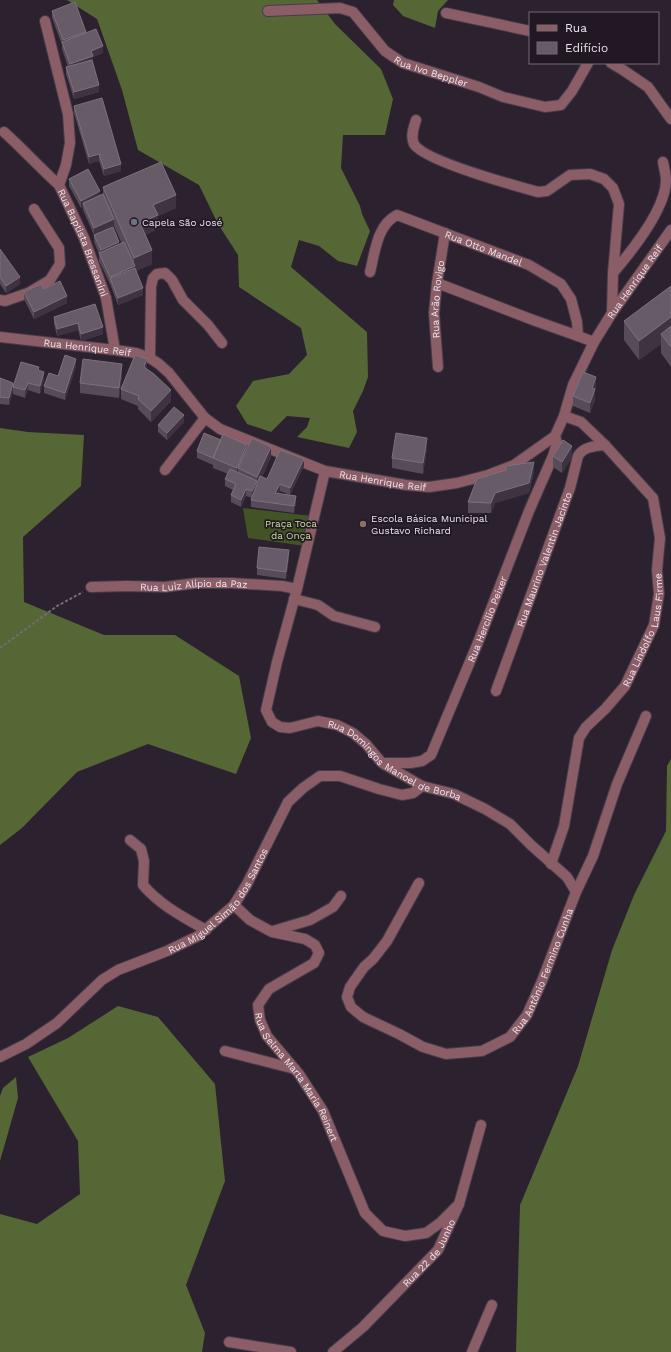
<svg xmlns="http://www.w3.org/2000/svg" width="671" height="1352" font-family="'Work Sans',sans-serif">
  <rect width="100%" height="100%" fill="#2c212e"/>
  <path fill="#425326" d="M243 508 312 516 305 546 248 538Z"/>
  <path fill="#546735" d="M67 0H317L335 24 381 69 393 99 385 135H343L341 168 360 206 362 214 370 231 357 266 338 261 319 246 299 240 291 267 367 332 368 377 363 391 353 411 357 432 349 448 297 437 307 427 310 418 287 416 271 432 247 424 236 406 253 381 289 374 307 355 301 328 239 287 238 255 218 224 199 185 138 150 122 90 97 19Z
    M394 0H448L438 11 435 28 403 16 393 5Z
    M0 428 28 432 84 435 81 486 23 537 24 602 104 635H175L239 676 251 738 236 774 148 744 77 772 22 828 0 845Z
    M671 759V1352H516L520 1205 578 1066 612 950 634 895 666 831 667 766Z
    M118 1006 158 1017 215 1084 225 1181 186 1285 205 1333 202 1352H0V1214L37 1224 80 1194 78 1141 28 1057 68 1038Z
    M16 1077 18 1098 0 1161V1096L3 1088Z"/>
  <g fill="none" stroke-linecap="round" stroke-linejoin="round">
    <defs>
      <g id="minor">
        <path id="s1" d="M268 11 340 8 353 12 385 51 403 63 479 87 503 97 545 107 561 105 572 91 588 63"/>
        <path d="M446 13 530 31"/>
        <path id="s2" d="M45 21 68 114 70 143 66 165 59 185 84 238 106 298 115 350"/>
        <path d="M611 63 623 70 648 87 671 119"/>
        <path d="M416 120C414 127 410 136 414 144 424 161 516 186 538 192L547 191 570 175 590 174 604 179 613 188 619 204 613 273 612 313"/>
        <path d="M4 132C23 149 40 168 59 185"/>
        <path id="s3" d="M370 272C375 252 377 225 397 215L529 265 561 284 571 299 577 322 578 336 594 342"/>
        <path d="M613 273C631 252 666 209 666 180 666 175 664 168 663 162"/>
        <path d="M437 283 533 320 578 336"/>
        <path d="M0 300 5 301 28 293 50 280 60 264 59 248 34 209"/>
        <path id="s4" d="M0 337 115 350 136 353 150 358 159 364 169 373 205 418 220 429 325 471 406 485 429 487 457 483 488 475 514 465 555 436 564 416 573 385 594 342 612 313 671 230"/>
        <path d="M150 358 151 287 153 278 157 274 165 273 172 280 183 300 208 325 222 343"/>
        <path id="s5" d="M438 367 434 313 437 283 445 233"/>
        <path d="M165 470 205 418"/>
        <path id="s6" d="M325 471 297 589 277 662 266 710 272 722 280 727 290 728 318 721 337 725 353 733 366 744 382 763 422 786 454 794 485 809 510 824 531 845 567 877 576 892"/>
        <path id="s7" d="M91 587 127 586 165 587 197 583H231L282 586 297 589"/>
        <path d="M294 599 318 605 334 616 375 627"/>
        <path id="s8" d="M496 691 570 488 578 456C583 447 595 446 605 445"/>
        <path id="s9" d="M383 763H410L422 761 431 755 479 640 529 511 553 456 557 443 555 436"/>
        <path d="M130 840 141 849 144 861 143 885C160 905 183 917 206 930"/>
        <path id="s10" d="M551 864 564 826 579 738 586 727 606 708 625 686 654 625 659 594 657 570 660 538 653 498 605 445 581 422 564 416"/>
        <path id="s11" d="M419 883 387 941 373 959 364 967 350 987 347 997 351 1007 363 1017 399 1034 423 1047 446 1054 482 1051 510 1037 527 1015 542 981 576 892 593 856 617 784 646 716"/>
        <path id="s12" d="M234 905 250 920 272 932 305 939 315 945 319 953 314 963 269 989 258 1005 260 1020 267 1036 299 1074 323 1111 365 1213 383 1231 405 1236 426 1233 440 1223 459 1204"/>
        <path d="M273 931 310 920 333 907 341 896"/>
        <path d="M225 1051 295 1069"/>
        <path id="s13" d="M0 1057 26 1044 57 1023 102 980 118 970 167 951 198 936 234 905 247 884 288 802 303 788 320 776H340L379 789 402 795 413 793 422 786"/>
        <path d="M229 1342 291 1352"/>
        <path id="s14" d="M333 1352 363 1327 438 1250 459 1204 481 1125"/>
        <path d="M472 1352 492 1305"/>
      </g>
    </defs>
    <use href="#minor" stroke="#473d49" stroke-width="12"/>
    <path stroke="#756c77" stroke-width="2" stroke-dasharray="3 2" stroke-linecap="butt" d="M0 648 57 606 83 592"/>
    <use href="#minor" stroke="#8b5d67" stroke-width="10"/>
  </g>
  <path fill="#564b58" d="M52 11 86 33 103 53 93 57V63L99 92 74 99 66 74V67H68L62 49V45L52 18Z
    M74 106 121 171 104 176 99 161 89 164 74 113Z
    M69 179 100 196 103 194V187L176 208 158 216V229L145 235 152 264 136 271 143 295 118 305 110 284 99 261V254L94 242V235L119 245 122 244 114 226 94 235 83 210V207L81 208 69 186Z
    M0 249 20 284 6 293 0 284Z
    M671 286V367L661 353V344L639 360 624 340V321Z
    M44 289 67 303 34 319 24 299V292Z
    M95 304 103 334 81 341 78 330 57 336 54 324V317Z
    M76 366 65 400 44 393V386Z
    M147 369 171 401 151 422 138 409V406L121 399V389Z
    M39 370 44 379 40 394 28 390 25 398 13 394V387Z
    M122 375 119 398 80 393V383Z
    M0 378 13 390 9 405 0 404Z
    M596 388 595 389V400L590 413 573 406V396Z
    M184 422 167 440 158 432V425Z
    M221 440 247 450 271 457 262 477 267 479 304 466 290 495 280 491 278 494 296 503 294 513 251 507V500L252 498 246 496 241 507 231 502V495L233 490 225 486V479L228 474 213 468V465L197 458V451Z
    M427 449 423 474 392 468V458Z
    M553 456 572 457 562 473 553 467Z
    M534 472 529 493 495 503 491 513H468V502Z
    M289 557 286 579 257 575V568Z"/>
  <path fill="#3f3341" d="M86 32V39L63 45V40Z
    M103 46V53L93 57V63L70 71V64L91 51Z
    M99 85V92L74 99V92Z
    M99 154V161L89 164V157Z
    M121 164V171L104 176V169Z
    M100 191V198L83 203V207L81 208V201Z
    M176 195V208L158 216V229L140 237V223L153 205Z
    M114 219V226L94 235V228Z
    M119 242V249L101 257V250Z
    M152 250V264L135 271 110 278V277L134 267V258Z
    M20 277V284L6 293V286Z
    M143 288V295L118 305V298Z
    M67 296V303L34 319V312Z
    M671 317V337L661 334V344L639 360V341Z
    M78 323V330L57 336V329Z
    M103 327V334L81 341V334Z
    M76 359V366L65 400V393Z
    M147 359V370L144 367Z
    M122 364V375L119 398V388Z
    M44 372V379L40 394V386Z
    M596 377V388L592 398V388Z
    M13 383V390L9 405V398Z
    M28 383V390L25 398V390Z
    M595 389V400L590 413V403Z
    M171 390V401L151 422V411Z
    M184 415V422L167 440V433Z
    M427 438V449L423 474V463Z
    M247 445V455L238 468V474L237 478V468Z
    M572 446V457L562 473V462Z
    M271 447V457L257 487V477Z
    M304 459V466L290 495V488Z
    M534 462V472L529 493 495 503 491 513V503L495 493Z
    M257 481V488L252 498V491Z
    M280 484V491L275 500V493Z
    M246 489V496L241 507V500Z
    M296 496V503L294 513V506Z
    M289 550V557L286 579V572Z"/>
  <path fill="#675b68" stroke="#7c717d" d="M75 2 86 32 63 40 52 11Z
    M96 29 103 46 91 51 93 56 70 64 62 42Z
    M92 60 99 85 74 92 66 67Z
    M102 98 121 164 104 169 99 154 89 157 74 106Z
    M161 162 176 195 153 205 158 215 140 223 152 250 134 258 103 187Z
    M88 169 100 191 81 201 69 179Z
    M103 194 114 219 94 228 83 203Z
    M113 227 119 242 101 250 94 235Z
    M124 242 135 266 110 277 99 253Z
    M0 249 20 277 6 286 0 277Z
    M135 268 143 288 118 298 110 278Z
    M60 281 67 296 34 312 24 292 41 284 44 289Z
    M671 286V317L639 341 624 321Z
    M95 304 103 327 81 334 78 323 57 329 54 317Z
    M671 326V347L661 334Z
    M65 355 76 359 65 393 44 386 49 373 58 376Z
    M135 355 147 359 144 367 154 374 171 390 151 411 138 399 139 396 121 389Z
    M83 359 122 364 119 388 80 383Z
    M21 362 39 367 38 370 44 372 40 386 28 383 25 390 13 387Z
    M583 372 596 377 592 388 595 389 590 403 573 396Z
    M0 378 13 383 9 398 0 397Z
    M174 407 184 415 167 433 158 425Z
    M204 433 221 440 213 458 197 451Z
    M396 433 427 438 423 463 392 458Z
    M223 434 247 445 237 468 213 458Z
    M252 438 271 447 257 477 238 468Z
    M563 440 572 446 562 462 553 456Z
    M280 450 304 459 290 488 280 484 275 493 296 496 294 506 251 500 260 476 267 479Z
    M534 462 529 483 495 493 491 503 468 502 477 479 506 470V466Z
    M230 469 257 481 252 491 246 489 241 500 231 495 236 484 225 479Z
    M259 547 289 550 286 572 257 568Z"/>
  <circle fill="#6b7280" stroke="#221824" stroke-width="1.5" cx="134" cy="222" r="4"/>
  <circle fill="#8d6e63" stroke="#221824" stroke-width="1.5" cx="363" cy="524" r="4"/>
  <g text-anchor="middle" stroke-width="3.5" stroke-linejoin="round" paint-order="stroke">
    <g font-size="10" fill="#ede6ee" stroke="#221824">
      <text dy="4" stroke="none"><textPath href="#s1" startOffset="187">Rua Ivo Beppler</textPath></text>
      <text dy="4" stroke="none"><textPath href="#s2" startOffset="231">Rua Baptista Bressanini</textPath></text>
      <text dy="4" stroke="none"><textPath href="#s3" startOffset="158">Rua Otto Mandel</textPath></text>
      <text dy="4" stroke="none"><textPath href="#s4" startOffset="784">Rua Henrique Reif</textPath></text>
      <text dy="4" stroke="none"><textPath href="#s5" startOffset="68">Rua Arão Rovigo</textPath></text>
      <text dy="4" stroke="none"><textPath href="#s4" startOffset="88">Rua Henrique Reif</textPath></text>
      <text dy="4" stroke="none"><textPath href="#s4" startOffset="424">Rua Henrique Reif</textPath></text>
      <text dy="4" stroke="none"><textPath href="#s8" startOffset="140">Rua Maurino Valentin Jacinto</textPath></text>
      <text dy="4" stroke="none"><textPath href="#s7" startOffset="103">Rua Luiz Alípio da Paz</textPath></text>
      <text dy="4" stroke="none"><textPath href="#s9" startOffset="197">Rua Hercílio Peixer</textPath></text>
      <text dy="4" stroke="none"><textPath href="#s10" startOffset="259">Rua Lindolfo Laus Firme</textPath></text>
      <text dy="4" stroke="none"><textPath href="#s6" startOffset="396">Rua Domingos Manoel de Borba</textPath></text>
      <text dy="4" stroke="none"><textPath href="#s13" startOffset="274">Rua Miguel Simão dos Santos</textPath></text>
      <text dy="4" stroke="none"><textPath href="#s11" startOffset="395">Rua Antônio Fermino Cunha</textPath></text>
      <text dy="4" stroke="none"><textPath href="#s12" startOffset="267">Rua Selma Marta Maria Reinert</textPath></text>
      <text dy="4" stroke="none"><textPath href="#s14" startOffset="139">Rua 22 de Junho</textPath></text>
    </g>
    <g font-size="10" fill="#ede6ee" stroke="#221824" text-anchor="start">
      <text x="142" y="226">Capela São José</text>
      <text x="371" y="522">Escola Básica Municipal<tspan x="371" dy="12">Gustavo Richard</tspan></text>
    </g>
    <g font-size="10" fill="#c3e194" stroke="#221824">
      <text x="291" y="527">Praça Toca<tspan x="291" dy="12">da Onça</tspan></text>
    </g>
  </g>
  <rect x="529" y="12" width="130" height="52" fill="#221824" stroke="#736a75"/>
  <rect x="537" y="25" width="20" height="6" fill="#8b5d67" stroke="#736a75"/>
  <text x="565" y="32" font-size="12" fill="#ede6ee">Rua</text>
  <rect x="537" y="42" width="20" height="12" fill="#675b68" stroke="#736a75"/>
  <text x="565" y="52" font-size="12" fill="#ede6ee">Edifício</text>
</svg>
